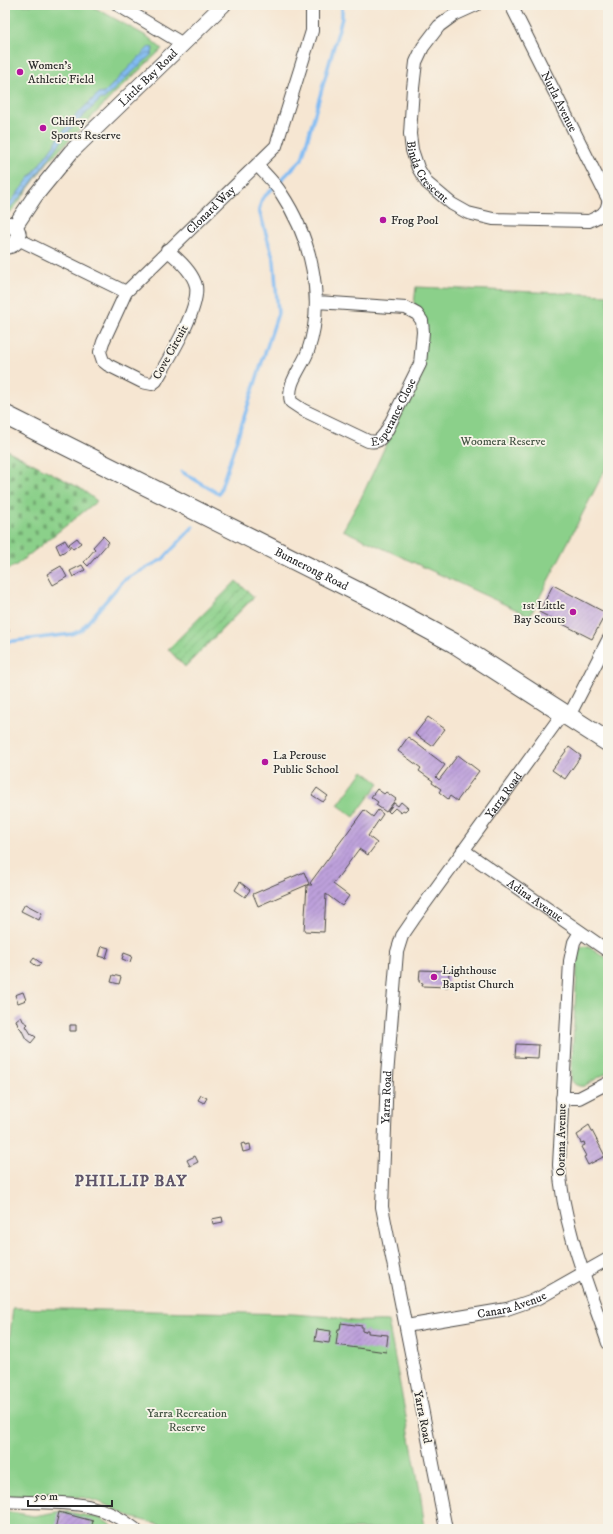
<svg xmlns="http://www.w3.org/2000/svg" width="613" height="1534" font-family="'IM FELL DW Pica',serif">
  <defs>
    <pattern id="cemetery-stones" width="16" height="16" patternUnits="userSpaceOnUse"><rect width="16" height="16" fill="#8bd08a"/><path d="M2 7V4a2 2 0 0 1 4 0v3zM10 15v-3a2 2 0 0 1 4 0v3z" fill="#72a971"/></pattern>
    <pattern id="garden-furrows" width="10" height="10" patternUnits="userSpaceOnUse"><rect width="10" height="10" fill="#8bd08a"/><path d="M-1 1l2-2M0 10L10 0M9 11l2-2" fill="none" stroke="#72a971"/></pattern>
    <pattern id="water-waves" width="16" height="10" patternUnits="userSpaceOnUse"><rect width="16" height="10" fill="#81bcf3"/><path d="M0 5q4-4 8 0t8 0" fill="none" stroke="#6a99c5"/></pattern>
    <pattern id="building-hatch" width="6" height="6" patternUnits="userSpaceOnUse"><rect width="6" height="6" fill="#bda0db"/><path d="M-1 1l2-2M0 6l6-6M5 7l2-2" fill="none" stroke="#9a83b2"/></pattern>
  </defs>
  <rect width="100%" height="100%" fill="#f7f3e8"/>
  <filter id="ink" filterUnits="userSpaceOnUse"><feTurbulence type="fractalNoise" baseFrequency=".025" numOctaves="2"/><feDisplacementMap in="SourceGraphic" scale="8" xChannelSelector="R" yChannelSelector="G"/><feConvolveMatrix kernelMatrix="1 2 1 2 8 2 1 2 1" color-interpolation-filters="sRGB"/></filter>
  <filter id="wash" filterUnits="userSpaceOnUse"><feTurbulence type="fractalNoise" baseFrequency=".012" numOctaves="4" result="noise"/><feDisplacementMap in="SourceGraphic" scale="16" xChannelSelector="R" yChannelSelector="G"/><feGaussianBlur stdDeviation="0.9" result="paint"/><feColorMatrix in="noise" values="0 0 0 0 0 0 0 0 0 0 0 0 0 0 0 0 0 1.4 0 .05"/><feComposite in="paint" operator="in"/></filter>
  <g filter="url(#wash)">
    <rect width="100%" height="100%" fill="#f6e6d2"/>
    <path fill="url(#cemetery-stones)" stroke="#5b7e5a" d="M5 449 80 488 97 501 15 566 5 570Z"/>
    <path fill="#8bd08a" stroke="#5b7e5a" d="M5 5H90L148 37 162 49 115 93 47 163 12 211 5 213Z
      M416 287 608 295V464L530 616 343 530 361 498 420 372 421 311 414 304Z
      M363 771 379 783 354 817 338 805Z
      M585 946 593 949 608 959V1072L584 1086C578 1087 572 1084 571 1078L578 951 581 948Z
      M13 1308 292 1314 335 1317C351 1324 371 1320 388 1321L420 1491 425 1529H176L130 1517 102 1503 86 1498 66 1496H12L5 1493V1377Z
      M5 1511 34 1516 61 1511 100 1518 117 1529H5Z"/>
    <path fill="url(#garden-furrows)" stroke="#5b7e5a" d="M236 581 254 597 185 667 168 649Z"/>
    <path fill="url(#water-waves)" stroke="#56748f" d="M149 47 153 48 152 54 104 99H101L71 128 24 193 5 213V208L13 199 36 169 74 117 98 94 104 93Z"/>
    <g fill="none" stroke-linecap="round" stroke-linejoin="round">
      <path stroke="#81bcf3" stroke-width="3.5" d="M182 472 219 494 278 313 274 261 259 210 262 199 302 159 342 18V5
        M5 642 72 634 81 630 123 581 129 577 163 559 193 527"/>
    </g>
    <g id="blocks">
      <path fill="url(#building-hatch)" d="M103 536 109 542 88 566 84 562 95 549 93 547Z
        M77 538 81 543 73 549 69 544Z
        M65 540 70 548 60 554 56 545Z
        M82 565 85 570 73 577 70 571Z
        M61 566 67 577 53 585 47 574Z
        M553 585 606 613 592 639 539 612Z
        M5 602 9 632H5Z
        M428 717 445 729 432 746 415 734Z
        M408 737 445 765 436 777 439 780 458 755 479 771 457 801 450 796 448 799 439 792 441 789 432 783 433 781 419 771 421 768 398 751Z
        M569 747 581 756 565 779 552 770Z
        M317 788 328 796 323 802 312 795Z
        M377 789 384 794 386 792 396 799 386 812 376 805 378 802 371 797Z
        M401 802 408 808 405 811 403 810 401 813 395 808 390 813 388 811 394 803 398 806Z
        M364 810 373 817 378 810 383 814 368 836 377 843 368 855 359 849 333 884 349 896 342 906 326 894 324 932 304 931 307 885H312L310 883Z
        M304 872 309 884 258 906 253 894Z
        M240 882 250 890 245 897 235 890Z
        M25 904 42 913 39 920 21 911Z
        M102 946 109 948 106 958 99 956Z
        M124 953 132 956 130 962 122 959Z
        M34 958 41 963 38 967 31 962Z
        M420 970 449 971 448 987 422 986 423 983 419 982Z
        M113 975 121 977 119 984 111 982Z
        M23 992 26 1000 18 1003 15 995Z
        M21 1016 23 1021 28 1024 26 1026 31 1034 36 1037 31 1043 26 1039 21 1029 18 1026 16 1020Z
        M70 1025H76V1031H70Z
        M516 1044 539 1045 538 1058 515 1057Z
        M201 1095 207 1098 204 1103 198 1100Z
        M589 1125 605 1156 588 1165 584 1157 586 1156 581 1147 585 1145 584 1142 581 1143 577 1135 583 1131 582 1130Z
        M244 1143 245 1145 250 1144 251 1150 243 1152 241 1144Z
        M195 1156 198 1162 190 1166 187 1160Z
        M222 1217 223 1222 213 1224 212 1219Z
        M341 1323 362 1326V1331L365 1332 366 1330H368V1333L388 1335 386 1352 336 1345 338 1329H340Z
        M317 1329 331 1331 329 1343 315 1341Z
        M59 1512 93 1521 91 1529H55Z"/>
    </g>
  </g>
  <g filter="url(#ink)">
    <use href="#blocks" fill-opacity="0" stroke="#494744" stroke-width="1"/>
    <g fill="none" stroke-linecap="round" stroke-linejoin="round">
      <defs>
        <g id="minor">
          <path d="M118 5 183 44"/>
          <path id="s1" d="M476 5 454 15 439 26 423 47 416 62 413 88 410 134 412 150 418 168 427 183 452 204 468 213 493 219 589 221C598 217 607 214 608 203"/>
          <path id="s2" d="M511 5 608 199"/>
          <path id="s3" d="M257 165C265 174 275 183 281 193 311 238 326 299 308 351 302 368 286 383 291 402L303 410 368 441C378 443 380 440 386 432L420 364 423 332 422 321 417 314 406 308 317 302"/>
          <path d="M18 239 126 292"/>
          <path id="s4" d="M167 250C177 258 193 272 196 286 200 309 168 360 156 381L152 384 142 382 108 365 103 361 100 352 103 342 126 292 276 146 312 31V5"/>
          <path d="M569 716 608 640"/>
          <path id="s5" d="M463 850 608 951"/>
          <path d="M580 932 574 942 570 961 559 1165C563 1227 588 1285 608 1343"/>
          <path d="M562 1098H579L608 1083"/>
          <path id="s6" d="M406 1326 507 1309 539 1298 608 1259"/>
          <path d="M5 1501C55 1505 93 1495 135 1529"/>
          <path id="s7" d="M446 1529 382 1207 387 1076 397 952 402 936 413 920 563 713"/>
        </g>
        <g id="tertiary">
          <path id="s8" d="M15 226 35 196 71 152 223 5"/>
          <path d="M5 246C22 247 23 225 6 224"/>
        </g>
        <g id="primary">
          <path id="s9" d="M5 415 380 603 454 643 608 742"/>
        </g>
      </defs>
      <use href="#minor" stroke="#494744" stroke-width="14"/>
      <use href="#tertiary" stroke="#494744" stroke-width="17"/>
      <use href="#primary" stroke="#494744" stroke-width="21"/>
      <use href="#minor" stroke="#fff" stroke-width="12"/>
      <use href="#tertiary" stroke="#fff" stroke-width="15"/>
      <use href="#primary" stroke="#fff" stroke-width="19"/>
    </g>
  </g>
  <g fill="#b5179e" stroke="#f7f3e8" stroke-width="1.5">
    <circle cx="20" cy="72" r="4"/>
    <circle cx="43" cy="128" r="4"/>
    <circle cx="383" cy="220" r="4"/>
    <circle cx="573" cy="612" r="4"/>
    <circle cx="265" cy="762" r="4"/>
    <circle cx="434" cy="977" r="4"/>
  </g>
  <g text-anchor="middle" stroke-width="3.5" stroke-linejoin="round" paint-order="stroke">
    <g font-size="12" fill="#2b2b2b" stroke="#f7f3e8" text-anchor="start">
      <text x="28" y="69">Women's<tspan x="28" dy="14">Athletic Field</tspan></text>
      <text x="51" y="125">Chifley<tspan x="51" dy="14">Sports Reserve</tspan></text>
      <text x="391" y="224">Frog Pool</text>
      <text x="565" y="609" text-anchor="end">1st Little<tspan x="565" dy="14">Bay Scouts</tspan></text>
      <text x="273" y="759">La Perouse<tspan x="273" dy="14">Public School</tspan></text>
      <text x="442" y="974">Lighthouse<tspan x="442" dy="14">Baptist Church</tspan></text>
    </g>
    <g font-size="12" fill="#2b2b2b" stroke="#f7f3e8">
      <text dy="4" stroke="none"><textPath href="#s8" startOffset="200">Little Bay Road</textPath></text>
      <text dy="4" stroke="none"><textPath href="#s2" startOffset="108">Nurla Avenue</textPath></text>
      <text dy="4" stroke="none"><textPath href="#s1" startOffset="201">Binda Crescent</textPath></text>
      <text dy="4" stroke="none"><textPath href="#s4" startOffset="404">Clonard Way</textPath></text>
      <text transform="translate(170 352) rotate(-61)" y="4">Cove Circuit</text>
      <text dy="4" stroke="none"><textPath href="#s3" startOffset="386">Esperance Close</textPath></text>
      <text dy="4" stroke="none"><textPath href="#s9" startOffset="343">Bunnerong Road</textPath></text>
      <text dy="4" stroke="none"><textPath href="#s7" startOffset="774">Yarra Road</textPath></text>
      <text dy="4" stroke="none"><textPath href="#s5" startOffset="88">Adina Avenue</textPath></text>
      <text dy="4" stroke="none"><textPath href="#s7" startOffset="438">Yarra Road</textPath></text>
      <text transform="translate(561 1140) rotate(-89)" y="4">Oorana Avenue</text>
      <text dy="4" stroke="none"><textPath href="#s6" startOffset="108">Canara Avenue</textPath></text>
      <text transform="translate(423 1417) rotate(79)" y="4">Yarra Road</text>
    </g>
    <g font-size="12" fill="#435443" stroke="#f7f3e8">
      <text x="503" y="445">Woomera Reserve</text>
      <text x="187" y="1417">Yarra Recreation<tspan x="187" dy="14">Reserve</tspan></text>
    </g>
    <g font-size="16" font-weight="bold" letter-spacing="1" fill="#5e5469" stroke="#f7f3e8">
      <text x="131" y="1186">PHILLIP BAY</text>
    </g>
  </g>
  <rect width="613" height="1534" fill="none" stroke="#f7f3e8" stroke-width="20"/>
  <path d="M28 1500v6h84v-6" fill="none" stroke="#2b2b2b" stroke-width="2"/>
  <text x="34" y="1500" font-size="12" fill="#2b2b2b" stroke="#f7f3e8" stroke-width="3" paint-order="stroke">50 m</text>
</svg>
